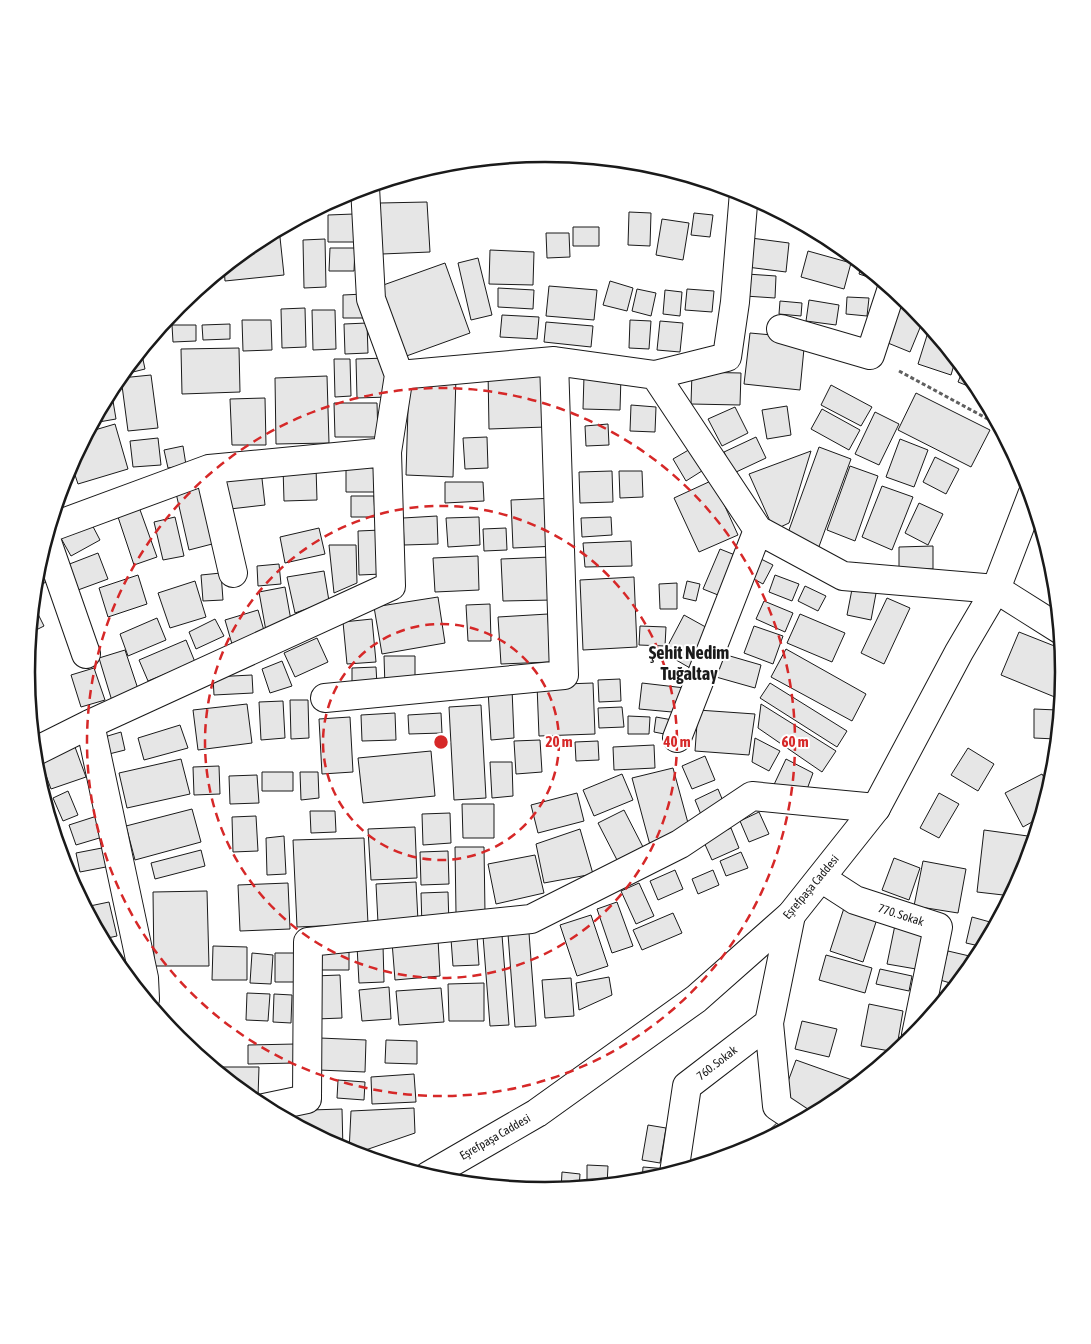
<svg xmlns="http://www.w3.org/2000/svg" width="1091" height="1344" font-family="'Asap Condensed',sans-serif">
  <rect width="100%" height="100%" fill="#fff"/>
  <path fill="#e6e6e6" stroke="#1a1a1a" d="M427 202 430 252 382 254 380 203Z
    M629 212 651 213 650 246 628 245Z
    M694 213 713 215 710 237 691 235Z
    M354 214 355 242H328V215Z
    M662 219 689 223 683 260 656 255Z
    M573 227H599V246H573Z
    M279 228 284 275 225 281 224 267 257 240Z
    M546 233H569L570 257 547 258Z
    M751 238 789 243 786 272 747 267Z
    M325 239 326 287 304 288 303 240Z
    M330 248H355L354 271H329Z
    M490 250 534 252 533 285 489 284Z
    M808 251 851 263 844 289 801 277Z
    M478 258 492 315 471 320 458 263Z
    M445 263 470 333 401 358 375 288Z
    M862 263 884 281 883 282 859 274Z
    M747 274 776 276 775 298 745 296Z
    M610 281 633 288 627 311 603 305Z
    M549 286 597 290 594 320 546 316Z
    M498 288 534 290 533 309 498 307Z
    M637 289 656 293 651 316 632 311Z
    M687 289 714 291 712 312 685 310Z
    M665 290 682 292 680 316 663 314Z
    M364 294 365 318H343V295Z
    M901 295 913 305 924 318 910 352 883 341Z
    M847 297 869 298 867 316 846 314Z
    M809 300 839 305 836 325 806 321Z
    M780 301 802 303 801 316 779 314Z
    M305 308 306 347 282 348 281 309Z
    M312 310H335L336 349 313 350Z
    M502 315 539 317 537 339 500 337Z
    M242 320H271L272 350 243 351Z
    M630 320 651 321 649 349 629 348Z
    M660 321 683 323 680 352 657 350Z
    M546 322 593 326 591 347 544 342Z
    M367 323 368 353 345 354 344 324Z
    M230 324V339L203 340 202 325Z
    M172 325H196V341L173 342Z
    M929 329 933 330 956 358 951 375 918 364Z
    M750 333 805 338 800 390 744 384Z
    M239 348 240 392 182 394 181 349Z
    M141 350 145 369 121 375Z
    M387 358 388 397 357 398 356 359Z
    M334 359H350L351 396 335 397Z
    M964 367 977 384 979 387 978 390 958 382Z
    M545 370 546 427 489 429 488 371Z
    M692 372 741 373 740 405 691 404Z
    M151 375 158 428 128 431 121 378Z
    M409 375 456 377 453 477 406 475Z
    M327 376 329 443 276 444 275 378Z
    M584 376H621L620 410 583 409Z
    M831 385 872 407 861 426 821 405Z
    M111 389 116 419 93 423Z
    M916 393 990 430 971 467 898 430Z
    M265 398 266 445H232L230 399Z
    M334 403H377L378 437H335Z
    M631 405 656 407 655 432 630 431Z
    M787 406 791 435 767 439 762 410Z
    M735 407 748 433 722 446 708 419Z
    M822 409 860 430 849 450 811 429Z
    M875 412 899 424 879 465 855 454Z
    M115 424 128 469 78 484 71 463 88 432Z
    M608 424 609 445 586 446 585 426Z
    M487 437 488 468 465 469 463 438Z
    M756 437 766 458 734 473 724 452Z
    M158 438 161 465 133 467 130 441Z
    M900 439 928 450 914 487 886 477Z
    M183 446 186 465 168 468 164 450Z
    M819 447 851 459 817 552 785 541Z
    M692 448 705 469 686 481 673 459Z
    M811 451 789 523 774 530 749 474Z
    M935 457 959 469 946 494 923 482Z
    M850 466 878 476 855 541 827 530Z
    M283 467H316L317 500 284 501Z
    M346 467H376L377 492H346Z
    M261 470 265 505 230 509 225 475Z
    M612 471 613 502 580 503 579 472Z
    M619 471H642L643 497 620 498Z
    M713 480 738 535 699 552 674 498Z
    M445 482H483L484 501 445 503Z
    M882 486 913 497 892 550 862 537Z
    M204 487 216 543 189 550 176 493Z
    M351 496H374L375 517H351Z
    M555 498 557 546 513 548 511 500Z
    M919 503 943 514 928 545 905 533Z
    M139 507 157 557 134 565 117 514Z
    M437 516 438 544 404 545 403 518Z
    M88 517 100 540 71 556 58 533Z
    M175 517 184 556 163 560 154 522Z
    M479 517 480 545 448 547 446 518Z
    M611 517 612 535 582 537 581 518Z
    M319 528 325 554 285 563 280 537Z
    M506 528 507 550 484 551 483 529Z
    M381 530 382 574 359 575 358 531Z
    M631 541 632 566 585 567 583 543Z
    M329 545H356L357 583 334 593Z
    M933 546V569H899V547Z
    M720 549 740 557 723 597 703 589Z
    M98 553 108 579 78 590 67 565Z
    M478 556 479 590 435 592 433 558Z
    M41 557 50 581 35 586 36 570Z
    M551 557 553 600 503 601 501 559Z
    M759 558 773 565 763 584 750 577Z
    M279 564 281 584 258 586 257 566Z
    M324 571 329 601 295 613 287 577Z
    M221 573 223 600 203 601 201 575Z
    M138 575 147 604 108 617 99 588Z
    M775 575 799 584 792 601 769 592Z
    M634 577 637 647 583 650 580 580Z
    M195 581 206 617 170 628 158 593Z
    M687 581 700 584 696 601 683 598Z
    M677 583V609H660L659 584Z
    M853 584 877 588 871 620 847 615Z
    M805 586 826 596 818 611 798 601Z
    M285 587 292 626 266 631 259 592Z
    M438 597 445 643 382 654 374 607Z
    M887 598 910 608 884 664 861 653Z
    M764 601 793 613 785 632 756 619Z
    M33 604 44 626 30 633Z
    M490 604 491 641H468L466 605Z
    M258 610 265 634 232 644 225 620Z
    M548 614 550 662 501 664 498 617Z
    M800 614 845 633 832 662 787 643Z
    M684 615 711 630 690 668 664 653Z
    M157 618 166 640 128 656 120 634Z
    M215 619 224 636 196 649 189 632Z
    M372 619 376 662 347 664 343 622Z
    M640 626 666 627 665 646 639 645Z
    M754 626 783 636 773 664 744 653Z
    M1019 632 1062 649 1065 672 1062 700 1001 675Z
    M317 638 328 662 295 677 284 653Z
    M186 640 195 662 148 681 139 660Z
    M786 649 866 694 852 721 771 677Z
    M125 650 139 692 112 701 99 658Z
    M723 654 761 665 755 688 716 677Z
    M384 656H415V687H385Z
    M27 660 34 676 27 679 26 672Z
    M282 661 292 686 270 693 262 669Z
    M376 667 377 685H352V668Z
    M94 668 105 700 81 707 71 675Z
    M252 675 253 693 214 695 213 677Z
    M620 679 621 701 599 702 598 680Z
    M593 683 595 734 539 736 537 685Z
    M642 683 685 688 683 713 639 709Z
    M770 683 847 731 837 747 760 698Z
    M512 689 514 738 491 740 488 690Z
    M290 700H308L309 738 291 739Z
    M283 701 285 738 261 740 259 702Z
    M247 704 252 743 198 750 193 710Z
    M761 704 836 751 822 772 758 728Z
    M481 705 486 798 454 800 449 707Z
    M622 707 624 727 599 728 598 708Z
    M1034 709 1057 710 1056 739 1034 738Z
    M698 710 755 714 749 755 695 751Z
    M395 713 396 740 362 741 361 715Z
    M441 713 442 733 409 734 408 715Z
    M628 716 650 717 649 734H628Z
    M350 717 353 772 322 774 319 719Z
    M656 717 678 721 675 736 654 732Z
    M180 725 188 748 144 760 138 738Z
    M121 732 125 750 105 755 101 738Z
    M755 738 780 751 769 771 752 762Z
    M540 740 542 772 516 774 514 741Z
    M598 741 599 760 576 761 575 742Z
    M654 745 655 768 614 770 613 747Z
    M75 747 86 777 51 789 40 759Z
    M968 748 994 764 978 791 951 775Z
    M431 751 435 796 363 803 358 758Z
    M705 756 715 780 692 789 682 766Z
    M181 759 190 794 127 808 119 773Z
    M786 759 813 773 806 792 771 791Z
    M490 762H512L513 796 492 798Z
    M219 766 220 794 194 795 193 767Z
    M673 768 691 834 650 845 632 778Z
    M262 772H293V791H262Z
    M300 772H318L319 798 301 800Z
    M622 774 633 800 594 816 583 790Z
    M1042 774 1050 788 1041 817 1023 827 1005 793Z
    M257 775 259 803 230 804 229 776Z
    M718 789 725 806 702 817 695 800Z
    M68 791 78 815 63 821 53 798Z
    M577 793 584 821 538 833 531 805Z
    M939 793 959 804 939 838 920 828Z
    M462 804H494V838H463Z
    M192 809 201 842 135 860 126 826Z
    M624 810 643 847 617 860 598 823Z
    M310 811H335L336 832 311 833Z
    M759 812 769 834 749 842 740 821Z
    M450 813 451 843 423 845 422 814Z
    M100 815 106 836 76 845 69 825Z
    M256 816 258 851 233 852 232 817Z
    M415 827 417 878 371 880 368 829Z
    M731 828 739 848 712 860 703 840Z
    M580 829 593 874 544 883 536 844Z
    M984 830 1035 837 1025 871 1012 896 977 892Z
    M284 836 286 874 267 875 266 838Z
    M364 838 368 924 297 927 293 840Z
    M107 847 111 866 80 872 76 853Z
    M455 847H484L485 913H456Z
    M201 850 205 866 155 879 151 863Z
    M448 851 449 884 421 885 420 852Z
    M741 852 748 868 726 876 720 861Z
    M535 855 544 893 496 904 488 864Z
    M894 858 920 868 909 900 882 890Z
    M923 861 966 869 958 913 914 906Z
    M675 870 683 889 658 900 650 881Z
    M713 870 719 885 698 894 692 879Z
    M416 882 418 921 378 923 376 884Z
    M288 883 290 929 240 931 238 885Z
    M639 883 654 916 636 924 621 891Z
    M207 891 209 966H154L153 892Z
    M448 892 449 925 422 927 421 893Z
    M109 902 117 936 103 939 85 907Z
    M617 902 633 946 612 953 597 909Z
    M844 908 877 919 863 962 830 951Z
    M673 913 682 933 642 950 633 930Z
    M591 915 608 966 577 976 560 925Z
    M972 917 990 922 984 947 966 943Z
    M895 925 924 930 916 969 887 964Z
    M529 933 536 1026 515 1027 508 934Z
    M502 935 509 1025 490 1026 483 936Z
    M477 937 479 965 453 966 451 939Z
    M438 939 440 976 395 980 392 942Z
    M383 945 384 982 359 983 357 946Z
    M213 946 247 947V980H212Z
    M317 949H349V970H317Z
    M948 951 978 958 957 985 940 980Z
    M252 953 273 955 271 984 250 983Z
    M275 953H295V982H275Z
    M826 955 872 968 865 993 819 980Z
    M880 969 912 976 909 991 876 984Z
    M340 975 342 1018 316 1019 314 976Z
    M609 977 612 995 579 1010 576 983Z
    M571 978 574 1016 545 1018 542 980Z
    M484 983V1021H449L448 984Z
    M389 987 391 1019 362 1021 359 990Z
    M441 988 444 1022 399 1025 396 991Z
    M247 993 270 994 268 1021 246 1020Z
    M274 994 292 995 291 1023 273 1022Z
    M869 1004 903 1011 896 1052 861 1046Z
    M802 1021 837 1029 829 1057 795 1049Z
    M320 1038 366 1040 365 1072 319 1070Z
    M386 1040 417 1041V1064L385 1063Z
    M296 1044V1063L248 1064V1045Z
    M796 1060 855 1081 852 1089 834 1104 813 1115 783 1095Z
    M219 1067H259L258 1097 248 1096 218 1072Z
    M414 1074 416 1102 372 1104 371 1077Z
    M338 1080 365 1082 364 1100 337 1098Z
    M414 1108 415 1133 354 1154 349 1152 351 1111Z
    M342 1109 343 1150 278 1115V1111Z
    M782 1118 791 1127 766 1140 762 1137Z
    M648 1125 666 1128 660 1163 642 1160Z
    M587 1165 608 1166 607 1185 587 1187Z
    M643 1167 668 1169V1175L642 1182Z
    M562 1172 580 1174 579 1188 561 1190Z"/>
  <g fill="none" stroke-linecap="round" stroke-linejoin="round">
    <defs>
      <path id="street" d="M365 187 371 299 399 375
        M781 329 870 355 892 288
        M655 375 758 530 843 576 996 589 1061 630
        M209 469 233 573
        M49 528 209 469 387 452 399 375 554 361 655 375 727 357 735 302 744 192
        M46 539 86 654
        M325 698 564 675 554 361
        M90 724 144 978 145 999
        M677 738 758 530
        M34 752 90 724 391 586 387 452
        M821 878 855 900 938 927 916 1035
        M791 915 769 1023 777 1106 801 1122
        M264 1108 307 1099 308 942 531 919 680 844 752 796 876 808
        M674 1173 687 1086 769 1023"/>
      <path id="primary" d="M428 1176 537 1113 696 999 791 915 876 808 959 652 996 589 1032 495"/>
    </defs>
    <use href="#street" stroke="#1a1a1a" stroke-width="30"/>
    <use href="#primary" stroke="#1a1a1a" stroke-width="30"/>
    <path stroke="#5f5f5f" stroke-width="3" stroke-dasharray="4 2.5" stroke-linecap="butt" d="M899 371 999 425"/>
    <use href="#street" stroke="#fff" stroke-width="28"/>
    <use href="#primary" stroke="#fff" stroke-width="28"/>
  </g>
  <g fill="none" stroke="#d62828" stroke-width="2.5" stroke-dasharray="9 6">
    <circle cx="441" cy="742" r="118"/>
    <circle cx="441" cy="742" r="236"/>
    <circle cx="441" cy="742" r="354"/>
  </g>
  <g text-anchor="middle" stroke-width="4" stroke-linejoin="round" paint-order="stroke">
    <g font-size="12" fill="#1a1a1a" stroke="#fff">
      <text transform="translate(811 887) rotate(-50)" y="4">Eşrefpaşa Caddesi</text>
      <text transform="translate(901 915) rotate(18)" y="4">770. Sokak</text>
      <text transform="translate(717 1063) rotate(-38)" y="4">760. Sokak</text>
      <text transform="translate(495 1137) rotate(-30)" y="4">Eşrefpaşa Caddesi</text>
    </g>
    <g font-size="18" font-weight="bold" fill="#1a1a1a" stroke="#fff">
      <text x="689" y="659">Şehit Nedim<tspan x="689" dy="21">Tuğaltay</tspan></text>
    </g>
  </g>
  <path d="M0 0H1091V1344H0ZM35 672a510 510 0 1 1 1020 0a510 510 0 1 1-1020 0Z" fill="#fff" fill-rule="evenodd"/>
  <path fill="none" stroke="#1a1a1a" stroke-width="2.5" d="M35 672a510 510 0 1 1 1020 0a510 510 0 1 1-1020 0Z"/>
  <circle cx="441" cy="742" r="8" fill="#d62828" stroke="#fff" stroke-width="2.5"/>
  <g font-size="15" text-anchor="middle" font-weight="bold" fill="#d62828" stroke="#fff" stroke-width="4" stroke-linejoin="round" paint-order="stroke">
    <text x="559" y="747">20 m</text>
    <text x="677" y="747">40 m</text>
    <text x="795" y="747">60 m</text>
  </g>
</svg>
